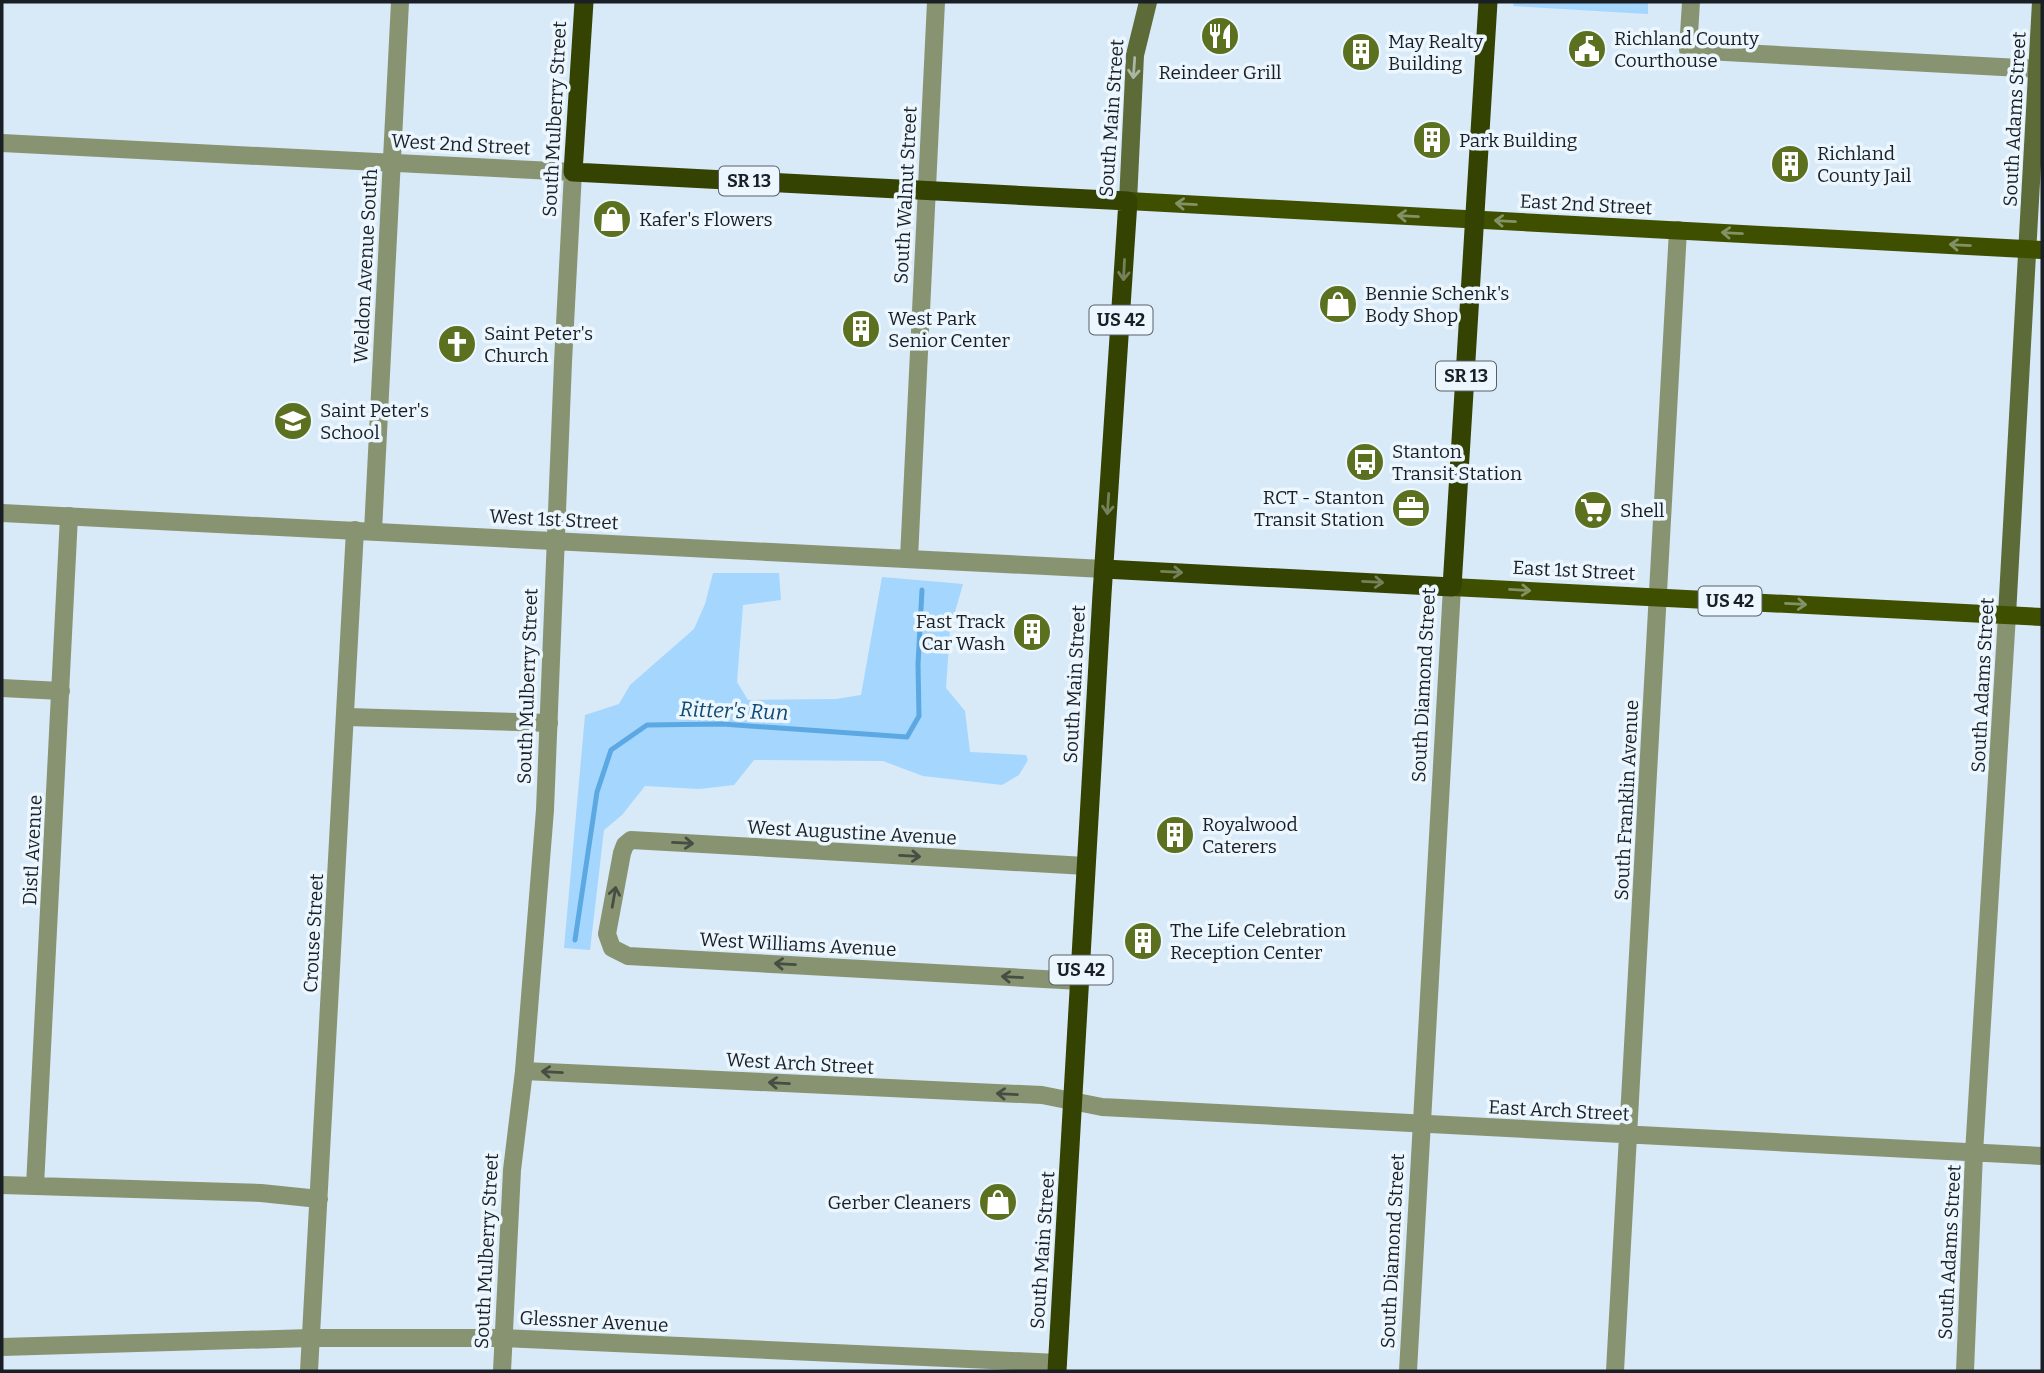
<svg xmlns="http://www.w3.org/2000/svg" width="2044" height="1373" font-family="Bitter,serif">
  <rect width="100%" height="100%" fill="#d8e9f8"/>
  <path fill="#a5d6fe" d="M1514 2H1648V14L1513 6Z
    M713 573H779L781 600 743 605 737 682 748 700 836 699 861 695 882 577 963 584 950 629 946 688 965 711 970 752 1026 755 1028 760 1019 775 1002 785 923 776 883 761 754 760 734 785 699 789 645 786 622 815 604 830 590 950 564 948 585 715 619 704 630 685 694 629 705 604Z"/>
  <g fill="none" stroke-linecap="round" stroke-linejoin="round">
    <path stroke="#5ca8e3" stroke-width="5" d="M575 940 597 792 611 750 647 725 722 724 907 737 919 716 918 664 922 590"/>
    <path stroke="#889471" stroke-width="18" d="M1691 2 1688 50 2037 69
      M373 531 400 2
      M2 688 61 691
      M347 717 549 723
      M1080 981 628 956 612 948 607 934 622 853 625 845 631 840 1086 866
      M524 1071 1042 1095 1102 1107 2042 1156
      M2 1185 261 1193 319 1199
      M35 1186 69 516
      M309 1371 355 530
      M1615 1371 1678 230
      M1965 1371 1974 1153 2007 615"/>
    <path stroke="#889471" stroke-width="18" d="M2 143 573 172 563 362 545 810 524 1071 512 1170 502 1371
      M2 513 1104 569
      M909 558 936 2
      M2 1347 310 1338H504L1058 1363
      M1408 1371 1452 587"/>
    <path stroke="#5c6b37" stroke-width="18" d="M1128 201 1135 55 1148 2
      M2007 615 2041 2"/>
    <path stroke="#3e4f00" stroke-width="18" d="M1128 201 2042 250
      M1452 587 2042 617"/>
    <path stroke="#344202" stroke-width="19" d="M584 2 573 172 1128 201 1102 594 1057 1371
      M1104 569 1452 587 1488 2"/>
  </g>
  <defs><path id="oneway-shaft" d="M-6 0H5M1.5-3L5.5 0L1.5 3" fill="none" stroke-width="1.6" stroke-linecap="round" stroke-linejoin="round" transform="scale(1.75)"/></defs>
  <use stroke="#abb7a5" href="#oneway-shaft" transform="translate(1134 68) rotate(94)"/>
  <g stroke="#839266">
    <use href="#oneway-shaft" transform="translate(1186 204) rotate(-177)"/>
    <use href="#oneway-shaft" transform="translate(1408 216) rotate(-177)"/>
    <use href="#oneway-shaft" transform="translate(1505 221) rotate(-177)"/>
    <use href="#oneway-shaft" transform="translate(1732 233) rotate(-177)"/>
    <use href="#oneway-shaft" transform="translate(1960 245) rotate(-177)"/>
    <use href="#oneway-shaft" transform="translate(1520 590) rotate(3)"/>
    <use href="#oneway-shaft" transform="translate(1796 604) rotate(3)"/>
  </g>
  <g stroke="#74815b">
    <use href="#oneway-shaft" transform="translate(1124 270) rotate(93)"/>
    <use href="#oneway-shaft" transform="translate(1108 504) rotate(94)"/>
    <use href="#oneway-shaft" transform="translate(1172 572) rotate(3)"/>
    <use href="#oneway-shaft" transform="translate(1373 582) rotate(3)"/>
  </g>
  <g stroke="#454e43">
    <use href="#oneway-shaft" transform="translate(683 843) rotate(3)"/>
    <use href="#oneway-shaft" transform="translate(910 856) rotate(3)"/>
    <use href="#oneway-shaft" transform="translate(614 897) rotate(-80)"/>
    <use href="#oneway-shaft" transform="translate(785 964) rotate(-177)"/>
    <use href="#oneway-shaft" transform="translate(1012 977) rotate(-177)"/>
    <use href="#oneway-shaft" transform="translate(552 1072) rotate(-177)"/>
    <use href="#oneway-shaft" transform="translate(779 1083) rotate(-177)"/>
    <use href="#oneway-shaft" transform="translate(1007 1094) rotate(-177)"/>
  </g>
  <defs>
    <symbol id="restaurant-disc" viewBox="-11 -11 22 22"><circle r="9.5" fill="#5c7120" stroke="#ebf6ff"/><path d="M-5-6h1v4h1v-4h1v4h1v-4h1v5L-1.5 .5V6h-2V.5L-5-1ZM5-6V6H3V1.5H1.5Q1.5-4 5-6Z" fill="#fff"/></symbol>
    <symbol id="civic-disc" viewBox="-11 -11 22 22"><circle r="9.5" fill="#5c7120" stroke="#ebf6ff"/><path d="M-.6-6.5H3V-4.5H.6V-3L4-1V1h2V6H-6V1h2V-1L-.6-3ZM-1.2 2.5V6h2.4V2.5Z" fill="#fff"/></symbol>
    <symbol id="building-disc" viewBox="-11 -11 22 22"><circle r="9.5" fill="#5c7120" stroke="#ebf6ff"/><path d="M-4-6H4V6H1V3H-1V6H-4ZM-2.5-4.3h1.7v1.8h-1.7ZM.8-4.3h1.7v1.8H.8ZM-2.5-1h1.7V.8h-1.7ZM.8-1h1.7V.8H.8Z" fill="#fff"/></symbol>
    <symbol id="shop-disc" viewBox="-11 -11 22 22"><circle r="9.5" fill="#5c7120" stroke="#ebf6ff"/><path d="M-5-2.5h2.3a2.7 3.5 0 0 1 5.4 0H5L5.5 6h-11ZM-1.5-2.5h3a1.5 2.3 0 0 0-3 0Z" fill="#fff"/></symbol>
    <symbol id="church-disc" viewBox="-11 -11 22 22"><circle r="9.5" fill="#5c7120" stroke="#ebf6ff"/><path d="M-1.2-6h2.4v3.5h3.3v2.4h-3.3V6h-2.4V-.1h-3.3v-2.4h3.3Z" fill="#fff"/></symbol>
    <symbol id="school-disc" viewBox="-11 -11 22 22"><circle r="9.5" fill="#5c7120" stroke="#ebf6ff"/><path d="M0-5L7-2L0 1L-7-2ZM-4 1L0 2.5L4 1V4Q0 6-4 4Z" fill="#fff"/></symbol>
    <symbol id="bus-disc" viewBox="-11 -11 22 22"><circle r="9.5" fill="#5c7120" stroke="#ebf6ff"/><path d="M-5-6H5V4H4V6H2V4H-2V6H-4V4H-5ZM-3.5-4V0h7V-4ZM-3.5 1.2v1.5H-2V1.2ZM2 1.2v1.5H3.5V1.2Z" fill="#fff"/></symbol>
    <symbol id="office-disc" viewBox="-11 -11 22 22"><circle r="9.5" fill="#5c7120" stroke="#ebf6ff"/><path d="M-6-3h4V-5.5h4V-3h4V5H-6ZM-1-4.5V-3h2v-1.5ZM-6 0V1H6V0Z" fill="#fff"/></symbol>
    <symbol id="supermarket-disc" viewBox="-11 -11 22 22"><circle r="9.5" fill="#5c7120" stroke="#ebf6ff"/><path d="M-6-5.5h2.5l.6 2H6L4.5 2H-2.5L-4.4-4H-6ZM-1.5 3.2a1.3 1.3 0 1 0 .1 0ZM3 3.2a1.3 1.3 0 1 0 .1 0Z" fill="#fff"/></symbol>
  </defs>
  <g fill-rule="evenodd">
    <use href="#restaurant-disc" x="1198" y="14" width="44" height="44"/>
    <use href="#civic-disc" x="1565" y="27" width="44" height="44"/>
    <use href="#building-disc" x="1339" y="30" width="44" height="44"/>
    <use href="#building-disc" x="1410" y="118" width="44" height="44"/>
    <use href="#building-disc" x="1768" y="142" width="44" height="44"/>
    <use href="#shop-disc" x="590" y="197" width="44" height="44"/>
    <use href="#shop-disc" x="1316" y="282" width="44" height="44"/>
    <use href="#building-disc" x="839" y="307" width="44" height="44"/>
    <use href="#church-disc" x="435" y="322" width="44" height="44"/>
    <use href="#school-disc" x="271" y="399" width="44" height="44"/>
    <use href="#bus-disc" x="1343" y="440" width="44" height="44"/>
    <use href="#office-disc" x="1389" y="486" width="44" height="44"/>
    <use href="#supermarket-disc" x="1571" y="488" width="44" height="44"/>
    <use href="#building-disc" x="1010" y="610" width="44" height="44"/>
    <use href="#building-disc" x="1153" y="813" width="44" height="44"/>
    <use href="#building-disc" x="1121" y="919" width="44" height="44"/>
    <use href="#shop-disc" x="976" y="1180" width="44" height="44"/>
  </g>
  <g text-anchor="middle" stroke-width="7" stroke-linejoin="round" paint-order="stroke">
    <g fill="#ebf6ff" stroke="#586066" stroke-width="2">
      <rect x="719" y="166.5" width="60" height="29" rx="5"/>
      <rect x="1089.5" y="305.5" width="63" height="29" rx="5"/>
      <rect x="1436" y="361.5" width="60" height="29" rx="5"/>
      <rect x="1698.5" y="586.5" width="63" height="29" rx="5"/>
      <rect x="1049.5" y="955.5" width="63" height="29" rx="5"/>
    </g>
    <g font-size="18" font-weight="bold" fill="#191f24">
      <text x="749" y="187">SR 13</text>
      <text x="1121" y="326">US 42</text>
      <text x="1466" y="382">SR 13</text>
      <text x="1730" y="607">US 42</text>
      <text x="1081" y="976">US 42</text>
    </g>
    <g font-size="19" fill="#191f24" stroke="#ebf6ff" text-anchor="start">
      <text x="1614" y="45">Richland County<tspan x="1614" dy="22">Courthouse</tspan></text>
      <text x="1388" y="48">May Realty<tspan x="1388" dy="22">Building</tspan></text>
      <text x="1220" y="79" text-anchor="middle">Reindeer Grill</text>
      <text x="1459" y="147">Park Building</text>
      <text x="1817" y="160">Richland<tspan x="1817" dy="22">County Jail</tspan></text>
      <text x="639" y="226">Kafer's Flowers</text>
      <text x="1365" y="300">Bennie Schenk's<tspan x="1365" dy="22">Body Shop</tspan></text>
      <text x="888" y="325">West Park<tspan x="888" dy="22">Senior Center</tspan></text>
      <text x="484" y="340">Saint Peter's<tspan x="484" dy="22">Church</tspan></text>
      <text x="320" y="417">Saint Peter's<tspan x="320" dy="22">School</tspan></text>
      <text x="1392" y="458">Stanton<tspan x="1392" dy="22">Transit Station</tspan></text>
      <text x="1384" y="504" text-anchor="end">RCT - Stanton<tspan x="1384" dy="22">Transit Station</tspan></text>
      <text x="1620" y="517">Shell</text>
      <text x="1005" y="628" text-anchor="end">Fast Track<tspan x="1005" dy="22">Car Wash</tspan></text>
      <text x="1202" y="831">Royalwood<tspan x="1202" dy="22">Caterers</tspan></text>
      <text x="1170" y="937">The Life Celebration<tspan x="1170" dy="22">Reception Center</tspan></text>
      <text x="971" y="1209" text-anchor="end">Gerber Cleaners</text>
    </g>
    <g font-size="19" fill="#191f24" stroke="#ebf6ff">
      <text transform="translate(1111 118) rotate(-86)" y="7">South Main Street</text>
      <text transform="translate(554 119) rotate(-87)" y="7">South Mulberry Street</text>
      <text transform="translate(2014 119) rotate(-87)" y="7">South Adams Street</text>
      <text transform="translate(461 144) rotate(3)" y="7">West 2nd Street</text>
      <text transform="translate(905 195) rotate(-87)" y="7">South Walnut Street</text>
      <text transform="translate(1586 204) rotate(3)" y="7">East 2nd Street</text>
      <text transform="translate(365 266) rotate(-87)" y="7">Weldon Avenue South</text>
      <text transform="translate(554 519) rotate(3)" y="7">West 1st Street</text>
      <text transform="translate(1574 570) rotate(3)" y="7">East 1st Street</text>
      <text transform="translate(1074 684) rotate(-87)" y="7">South Main Street</text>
      <text transform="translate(1423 685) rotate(-87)" y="7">South Diamond Street</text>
      <text transform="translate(1982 685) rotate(-87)" y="7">South Adams Street</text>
      <text transform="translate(527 686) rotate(-88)" y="7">South Mulberry Street</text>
      <text transform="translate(1626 800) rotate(-87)" y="7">South Franklin Avenue</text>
      <text transform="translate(852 832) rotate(3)" y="7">West Augustine Avenue</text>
      <text transform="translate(32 850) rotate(-87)" y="7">Distl Avenue</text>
      <text transform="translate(313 933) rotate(-87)" y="7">Crouse Street</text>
      <text transform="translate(798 944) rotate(3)" y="7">West Williams Avenue</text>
      <text transform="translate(800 1063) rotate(3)" y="7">West Arch Street</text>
      <text transform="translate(1559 1110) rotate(3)" y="7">East Arch Street</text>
      <text transform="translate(1042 1250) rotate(-86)" y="7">South Main Street</text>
      <text transform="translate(486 1251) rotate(-87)" y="7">South Mulberry Street</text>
      <text transform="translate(1392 1251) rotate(-87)" y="7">South Diamond Street</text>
      <text transform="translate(1949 1252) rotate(-87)" y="7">South Adams Street</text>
      <text transform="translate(594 1321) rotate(3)" y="7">Glessner Avenue</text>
    </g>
    <g font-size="21" font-style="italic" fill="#114a71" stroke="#ebf6ff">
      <text transform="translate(734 711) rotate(2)" y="7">Ritter's Run</text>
    </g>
  </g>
  <rect width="2044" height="1373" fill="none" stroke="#191f24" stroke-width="7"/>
</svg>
